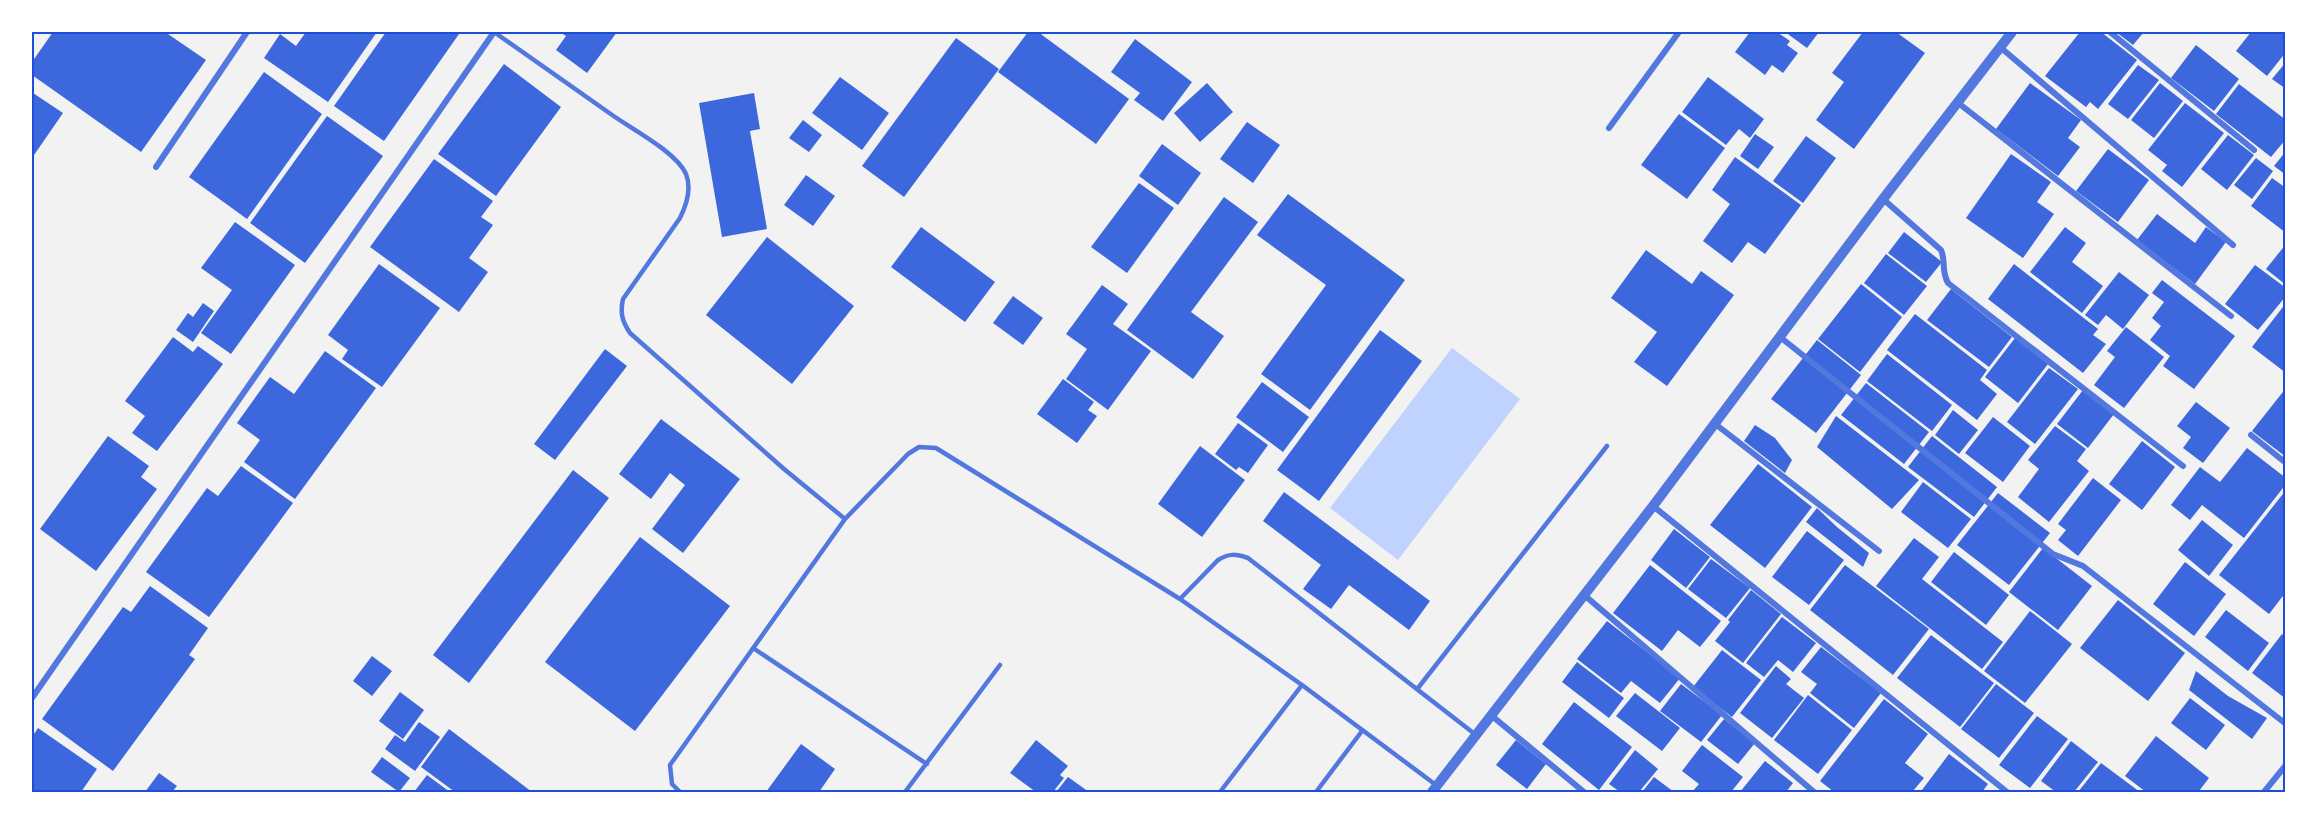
<svg xmlns="http://www.w3.org/2000/svg" width="2317" height="824" font-family="'PT Serif',serif">
  <rect width="100%" height="100%" fill="#f2f2f2"/>
  <path fill="#bfd3fe" d="M1452 348 1520 399 1398 560 1330 508Z"/>
  <path fill="#3d67dc" d="M53 32H165L206 60 141 152 32 75V62Z
    M306 32H377L328 102 264 58 280 34 296 46Z
    M386 32H456L459 34 384 141 334 106Z
    M560 32H617L587 73 556 50 566 36Z
    M1028 32H1038L1129 99 1096 144 998 72Z
    M1750 32H1777L1790 41 1787 45 1798 53 1783 73 1772 65 1765 75 1735 52Z
    M1785 32H1819L1807 48Z
    M1863 32H1896L1925 53 1854 149 1816 120 1844 82 1832 73Z
    M2080 32H2101L2137 60 2098 109 2090 102 2086 107 2045 76Z
    M2116 32H2144L2133 45Z
    M2251 32H2286V52L2267 76 2236 51Z
    M956 38 999 69 904 197 862 166Z
    M1135 39 1192 82 1163 121 1134 100 1140 93 1111 72Z
    M2196 45 2239 79 2214 111 2171 78Z
    M2286 62V89L2272 79Z
    M504 64 561 107 496 196 438 154Z
    M2138 65 2159 80 2128 119 2108 104Z
    M264 72 322 114 247 219 189 177Z
    M840 77 889 113 862 150 812 113Z
    M1708 77 1764 119 1750 138 1739 129 1726 145 1682 112Z
    M1207 83 1233 112 1200 142 1174 113Z
    M2030 83 2081 120 2068 138 2080 147 2058 176 1996 129Z
    M2160 83 2183 101 2154 138 2131 120Z
    M2239 84 2286 120V139L2271 157 2216 114Z
    M33 93 63 113 32 158V96Z
    M754 93 760 129 750 131 767 229 722 237 699 103Z
    M2185 103 2224 133 2182 187 2162 171 2167 165 2148 150Z
    M1679 114 1725 148 1687 199 1641 165Z
    M327 116 383 156 305 263 250 223Z
    M803 120 822 135 809 152 789 138Z
    M1247 122 1280 145 1253 183 1220 159Z
    M1755 134 1774 147 1758 169 1740 156Z
    M2228 135 2254 155 2227 190 2201 169Z
    M1806 136 1836 158 1803 203 1773 181Z
    M1162 144 1201 173 1178 205 1139 176Z
    M2108 149 2149 180 2118 222 2076 191Z
    M2286 151V175L2274 166Z
    M2011 154 2051 182 2037 202 2054 214 2023 258 1966 218Z
    M1735 157 1801 205 1765 254 1748 242 1732 263 1703 241 1730 204 1712 190Z
    M2256 158 2273 171 2252 199 2234 185Z
    M434 159 493 201 481 217 493 225 469 258 488 272 459 312 370 247Z
    M806 175 835 196 813 226 784 205Z
    M2272 178 2286 188V233L2251 206Z
    M1139 183 1174 208 1127 273 1091 247Z
    M1288 194 1405 280 1310 410 1261 374 1326 285 1257 235Z
    M1224 197 1258 222 1191 312 1224 336 1193 379 1127 330Z
    M2157 214 2195 243 2206 227 2226 242 2195 284 2137 240Z
    M235 222 295 265 231 354 201 333 232 290 201 268Z
    M921 227 995 282 965 322 891 267Z
    M2065 227 2086 243 2072 262 2103 286 2082 313 2030 272Z
    M1904 232 1942 262 1926 282 1888 253Z
    M767 237 854 306 792 384 706 315Z
    M2286 244V285L2266 269Z
    M1646 250 1692 284 1701 271 1734 295 1667 386 1634 362 1657 332 1611 298Z
    M1886 254 1927 286 1904 315 1864 283Z
    M379 264 440 308 382 387 342 359 348 350 328 335Z
    M2014 264 2098 329 2093 335 2106 344 2083 373 1988 299Z
    M2255 265 2286 288V296L2258 330 2225 304Z
    M2119 272 2149 295 2123 329 2106 315 2098 325 2085 315Z
    M2162 280 2235 336 2194 389 2163 366 2170 356 2150 340 2161 326 2152 318 2164 302 2152 293Z
    M1861 284 1902 317 1860 372 1818 339Z
    M1102 285 1128 304 1113 324 1151 351 1108 410 1066 379 1087 349 1066 334Z
    M1951 289 2012 337 1989 367 1927 320Z
    M1013 296 1043 318 1023 345 993 323Z
    M203 303 214 311 193 342 176 330 188 313 193 317Z
    M2286 303V373L2252 347Z
    M1915 314 1987 370 1980 380 1997 394 1977 420 1887 350Z
    M2126 327 2164 357 2124 408 2094 385 2115 357 2107 351Z
    M1380 330 1422 361 1319 501 1277 470Z
    M173 337 193 352 198 346 223 364 157 451 132 433 145 416 125 401Z
    M2015 338 2048 364 2018 403 1985 377Z
    M1817 340 1861 375 1816 433 1771 399Z
    M605 349 627 366 555 460 534 444Z
    M325 351 376 388 295 499 244 462 260 440 237 423 270 377 294 394Z
    M1887 354 1952 405 1932 431 1867 381Z
    M2049 368 2078 389 2035 444 2007 422Z
    M1063 379 1094 402 1088 410 1097 416 1077 443 1037 414Z
    M1262 382 1309 417 1283 452 1236 417Z
    M1866 383 1929 432 1904 464 1841 415Z
    M2286 388V457L2252 431Z
    M2083 390 2114 414 2088 448 2057 424Z
    M2196 402 2230 428 2203 463 2183 448 2191 437 2177 426Z
    M1953 410 1978 430 1959 454 1935 435Z
    M1836 416 1919 480 1892 509 1817 447Z
    M1993 417 2030 446 2003 482 1965 453Z
    M661 419 740 479 683 553 652 529 685 485 670 473 651 499 619 474Z
    M1238 423 1268 445 1248 473 1239 467 1236 470 1215 454Z
    M1755 425 1775 438 1792 460 1785 473 1744 441Z
    M2055 426 2086 449 2077 461 2089 471 2049 522 2018 497 2039 469 2028 460Z
    M108 436 149 466 141 477 157 489 96 571 40 529Z
    M1932 436 1997 487 1974 517 1908 467Z
    M2142 441 2175 467 2142 510 2109 484Z
    M1200 446 1245 480 1202 537 1158 504Z
    M2247 448 2286 478V484L2244 538 2202 505 2190 520 2171 505 2200 467 2220 482Z
    M1758 464 1812 507 1765 568 1710 525Z
    M241 466 293 503 209 617 146 572 207 488 218 496Z
    M573 470 609 498 469 683 433 655Z
    M2093 478 2121 500 2078 556 2058 540 2066 530 2058 524Z
    M1923 482 1971 519 1948 548 1901 512Z
    M2286 490V592L2269 614 2219 575Z
    M1284 492 1430 601 1409 630 1349 585 1331 609 1303 589 1321 565 1263 521Z
    M1998 493 2050 533 2009 585 1957 545Z
    M1817 508 1837 527 1869 553 1863 567 1806 522Z
    M2202 520 2233 545 2209 576 2178 550Z
    M1674 529 1710 557 1686 588 1651 560Z
    M1807 531 1844 560 1809 605 1772 577Z
    M640 537 730 606 635 731 545 662Z
    M1914 538 1939 557 1922 579 2003 642 1982 669 1876 586Z
    M2043 548 2092 586 2058 630 2009 592Z
    M1954 552 2009 595 1986 625 1931 582Z
    M1711 559 1750 588 1726 618 1688 589Z
    M2185 562 2226 594 2194 636 2153 604Z
    M1650 565 1721 621 1700 647 1678 630 1662 651 1613 613Z
    M1845 565 1929 629 1893 675 1810 610Z
    M150 586 208 628 189 655 195 659 113 771 42 719 123 607 131 612Z
    M1751 590 1781 614 1743 663 1715 641 1730 622 1728 620Z
    M2118 600 2185 653 2148 701 2080 648Z
    M2226 610 2269 643 2248 671 2205 637Z
    M2030 611 2072 644 2025 703 1984 671Z
    M1782 617 1816 643 1793 672 1778 660 1764 677 1746 663Z
    M1607 621 1680 678 1660 703 1631 681 1621 693 1577 659Z
    M2282 634 2286 637V699L2252 673Z
    M1931 635 1994 683 1960 727 1897 678Z
    M1821 647 1881 693 1854 728 1810 693 1817 684 1801 672Z
    M1722 650 1761 680 1732 717 1693 687Z
    M372 656 392 671 372 696 353 681Z
    M1577 662 1624 698 1609 718 1562 682Z
    M1776 666 1791 679 1786 684 1804 698 1772 738 1740 713Z
    M2196 671 2228 696 2267 718 2252 739 2189 690Z
    M1681 684 1722 715 1701 742 1660 711Z
    M1996 684 2034 713 1999 758 1961 729Z
    M400 692 424 710 403 739 379 721Z
    M1635 693 1680 728 1662 751 1616 716Z
    M1808 695 1852 730 1818 774 1774 740Z
    M2190 698 2225 725 2206 750 2171 723Z
    M1884 699 1928 734 1905 763 1924 778 1912 792H1834L1820 781Z
    M1574 702 1632 747 1599 790 1542 744Z
    M2037 716 2068 739 2030 788 1999 765Z
    M1724 719 1755 743 1738 764 1707 740Z
    M419 722 440 737 415 771 385 749 395 735 405 742Z
    M38 728 97 769 81 792H32V737Z
    M449 729 532 792H455L421 767Z
    M2156 736 2209 778 2199 791 2201 792H2146L2125 776Z
    M1036 740 1068 766 1060 775 1064 778 1053 792H1036L1010 773Z
    M1516 740 1546 764 1527 789 1496 765Z
    M2071 741 2098 762 2074 792H2056L2041 781Z
    M801 744 835 769 819 792H766Z
    M1702 745 1743 777 1731 792H1692L1699 784 1682 771Z
    M1635 750 1658 769 1639 792H1620L1609 784Z
    M1949 754 1988 784 1982 792H1925L1922 790Z
    M382 757 410 778 399 792 371 772Z
    M1765 761 1793 783 1786 792H1740Z
    M2101 763 2140 792H2078Z
    M159 773 177 786 172 792H145Z
    M427 775 450 792H414Z
    M1068 777 1089 792H1056Z
    M1654 777 1674 792H1642Z"/>
  <g fill="none" stroke-linecap="round" stroke-linejoin="round">
    <path stroke="#5277de" stroke-width="4.5" d="M494 32C534 60 574 88 615 117 634 130 677 153 686 174 692 189 687 204 680 218L623 299C620 313 622 321 630 333L784 469 845 519 908 454 919 447 936 448 1180 599 1302 685 1436 785
      M1180 599 1218 560C1229 553 1236 554 1248 558L1476 735
      M753 648 927 764
      M1418 688 1607 446
      M680 792 672 784 670 765 845 519
      M905 792 1000 665
      M1220 792 1302 685
      M1316 792 1362 731"/>
    <path stroke="#5277de" stroke-width="6" d="M2110 32 2254 150
      M2000 47 2233 245
      M1957 102 2231 316
      M1609 128 1679 32
      M156 167 247 32
      M1883 199 1941 250C1946 261 1941 271 1948 283L2183 466
      M1780 337 2053 554 2083 566 2286 724
      M1714 423 1879 551
      M2251 435 2286 463
      M1653 506 2007 792
      M1583 594 1814 792
      M32 698 494 32
      M1492 716 1584 792
      M2264 792 2286 765"/>
    <path stroke="#5277de" stroke-width="10" d="M1432 792 1653 506 1883 199 2012 32"/>
  </g>
  <rect width="2317" height="824" fill="none" stroke="#ffffff" stroke-width="66"/>
  <rect x="33" y="33" width="2251" height="758" fill="none" stroke="#1d4ed8" stroke-width="2"/>
</svg>
